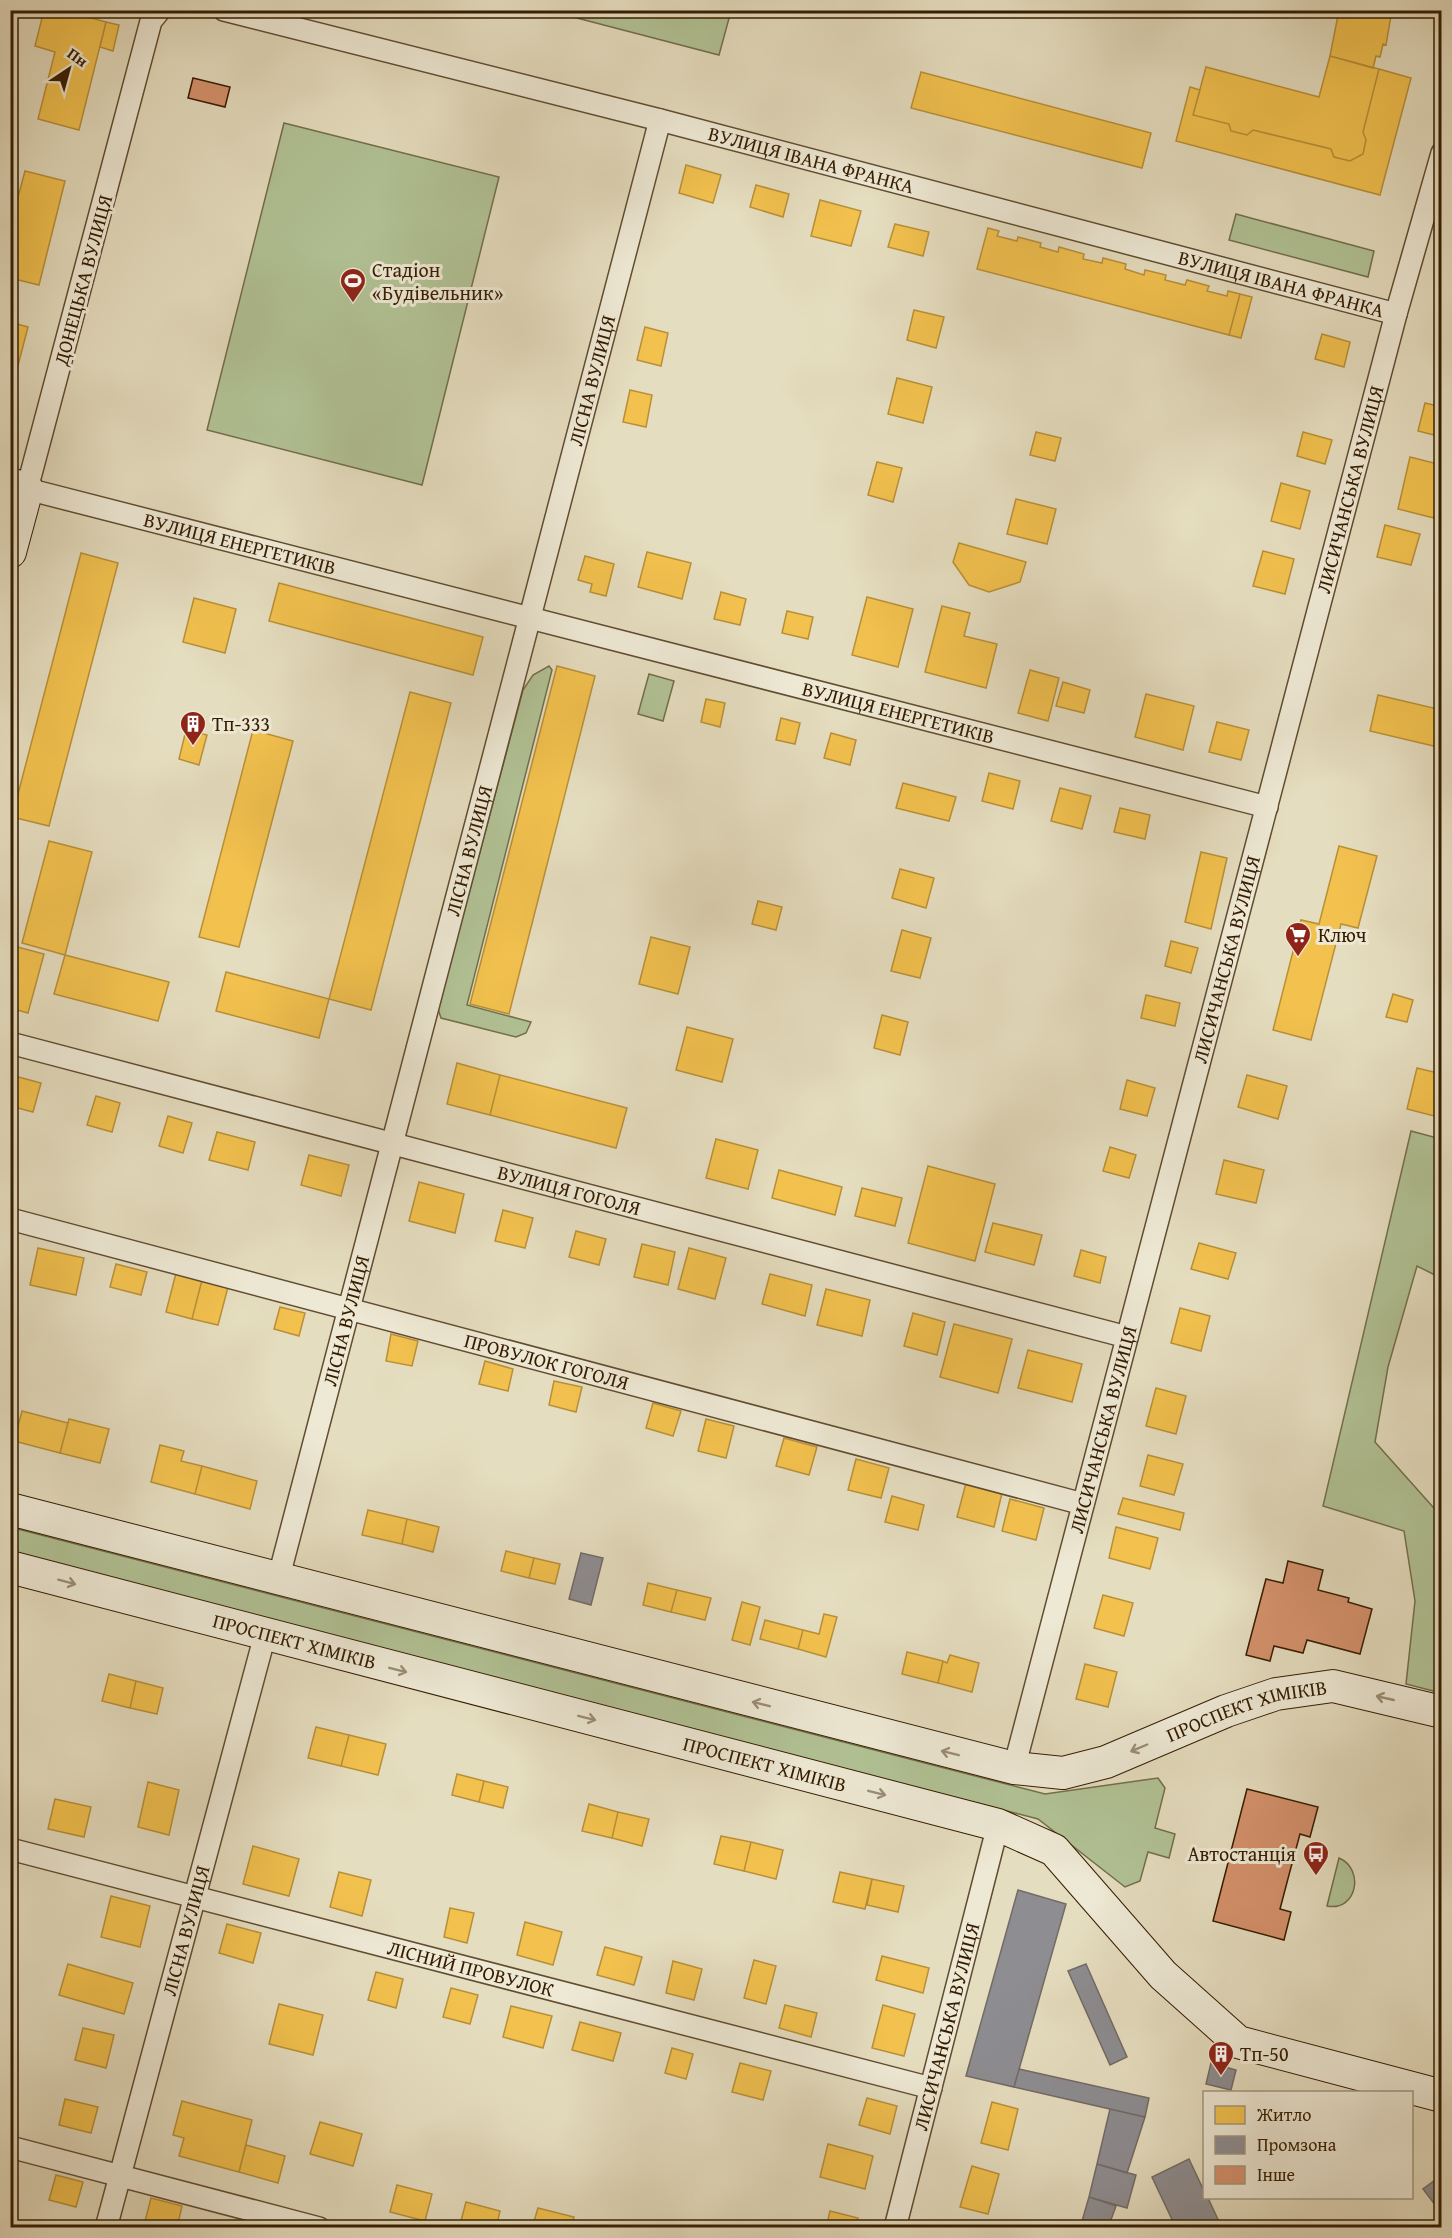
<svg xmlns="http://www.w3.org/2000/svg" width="1452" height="2238" font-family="'Gentium Book Plus',serif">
  <rect width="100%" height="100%" fill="#e5ddbf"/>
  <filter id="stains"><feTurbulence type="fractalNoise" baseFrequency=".00333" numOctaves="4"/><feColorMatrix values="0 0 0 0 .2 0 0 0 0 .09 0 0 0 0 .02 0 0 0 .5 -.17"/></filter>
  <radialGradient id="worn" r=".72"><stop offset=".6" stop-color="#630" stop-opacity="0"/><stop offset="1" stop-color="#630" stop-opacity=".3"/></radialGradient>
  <path fill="#b1c295" stroke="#736f4a" stroke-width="1.5" d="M550 11H731L719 55Z
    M284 123 499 177 422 485 207 430Z
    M1236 214 1374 251 1368 277 1229 240Z
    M549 666 552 670 467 1005 531 1022 526 1033 516 1037 441 1018 438 1009 523 690 533 675Z
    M649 674 674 681 663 721 638 714Z
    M1411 1131 1441 1139V1278L1417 1266 1388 1367 1375 1442 1441 1516V1693L1406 1684 1415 1601 1404 1531 1323 1506Z
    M10 1527 1045 1794 1158 1778 1165 1788 1155 1828 1175 1834 1169 1858 1148 1852 1140 1881 1125 1887 1038 1819 11 1553Z
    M1339 1858C1365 1869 1357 1912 1327 1906Z"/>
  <path fill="#f2c14e" stroke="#b99037" stroke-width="1.5" d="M44 10H63L106 22 79 130 38 119 55 52 35 46Z
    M1339 10H1392L1386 45 1383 44 1380 57 1376 56 1373 68 1330 56Z
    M106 22 119 25 113 51 100 47Z
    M1330 56 1379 69 1363 132 1366 140 1363 154 1350 161 1334 157 1331 149 1253 130 1247 135 1231 131 1229 124 1193 115 1206 67 1319 97Z
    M1379 69 1411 78 1380 195 1176 141 1190 87 1200 90 1193 115 1229 124 1231 131 1247 135 1253 130 1331 149 1334 157 1350 161 1363 154 1366 140 1363 132Z
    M921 72 1151 133 1142 168 911 108Z
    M686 165 721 175 713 203 679 193Z
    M25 171 65 181 39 285 10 278V227Z
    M756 185 789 194 783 217 750 207Z
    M820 200 861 211 851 246 811 236Z
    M895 224 929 232 923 256 888 247Z
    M988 228 999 231 997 236 1017 241 1018 237 1041 243 1040 247 1058 252 1059 247 1084 254 1083 259 1102 263 1103 258 1126 264 1125 269 1144 275 1145 270 1166 275 1165 280 1185 285 1187 280 1209 286 1207 291 1227 296 1228 291 1240 294 1229 335 977 269Z
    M1240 294 1252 297 1241 338 1229 335Z
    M914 310 944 317 936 348 907 340Z
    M10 322 28 327 10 396Z
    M645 327 668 333 661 366 637 360Z
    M1322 334 1350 342 1344 367 1315 359Z
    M897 378 932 387 923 423 888 414Z
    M630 390 652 395 646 427 623 422Z
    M1425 403 1442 407V437L1418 431Z
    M1036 432 1061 438 1055 461 1030 455Z
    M1303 432 1332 440 1325 464 1297 456Z
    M1410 457 1442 465V488L1434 518 1398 509Z
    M877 462 902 468 893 502 868 495Z
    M1281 483 1310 491 1300 529 1271 521Z
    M1016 499 1056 509 1047 544 1007 534Z
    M1385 525 1420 534 1411 565 1377 557Z
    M959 543 1026 562 1020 582 989 592 969 585 953 562Z
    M1263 551 1294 559 1285 594 1253 586Z
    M647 552 691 563 682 599 638 587Z
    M81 553 118 563 49 826 12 817Z
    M585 556 614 564 606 596 590 592 592 584 578 580Z
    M279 583 483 637 473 675 269 621Z
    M721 592 746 599 740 625 714 619Z
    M867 597 913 609 898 667 852 655Z
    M194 598 236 609 225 653 183 642Z
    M942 606 970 613 964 636 997 644 986 688 925 672Z
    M787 611 813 617 808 639 782 633Z
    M557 666 595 676 509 1014 470 1004Z
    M1030 670 1059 678 1048 721 1018 713Z
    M1063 682 1090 690 1084 713 1056 706Z
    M410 692 451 703 371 1010 329 999Z
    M1146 694 1194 706 1183 750 1135 737Z
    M1378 695 1442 710V748L1370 731Z
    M706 699 725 703 720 727 701 722Z
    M781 718 800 723 795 744 776 740Z
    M1217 722 1249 730 1241 760 1209 752Z
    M186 730 207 735 199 765 179 759Z
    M253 730 293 741 239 947 199 937Z
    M831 733 856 740 850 765 824 758Z
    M989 773 1020 781 1013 809 982 801Z
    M903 783 956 797 949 821 896 808Z
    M1060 788 1091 796 1082 829 1051 821Z
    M1120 808 1150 815 1145 839 1114 832Z
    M49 841 92 852 65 955 22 943Z
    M1339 846 1377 856 1358 928 1341 924 1311 1040 1273 1030 1301 920 1319 924Z
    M1201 852 1227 858 1211 929 1185 922Z
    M900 869 934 878 926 908 892 898Z
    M758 901 782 907 776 930 752 924Z
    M902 930 931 938 920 978 891 971Z
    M651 937 690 947 678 994 639 984Z
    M1171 941 1198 948 1191 973 1165 966Z
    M10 945 44 954 28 1013 10 1008Z
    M65 955 169 982 158 1021 54 994Z
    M226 972 329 999 319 1038 216 1011Z
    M1393 994 1413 1000 1407 1022 1386 1017Z
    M1146 995 1180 1003 1175 1026 1141 1018Z
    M882 1015 908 1022 900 1055 874 1048Z
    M882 1015 908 1022 900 1055 874 1048Z
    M687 1027 733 1039 722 1082 676 1070Z
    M457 1063 500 1075 490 1115 447 1104Z
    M1417 1068 1442 1074V1118L1407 1109Z
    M11 1075 41 1083 33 1112 10 1106Z
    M500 1075 627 1108 616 1148 490 1115Z
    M1247 1075 1287 1086 1278 1119 1238 1107Z
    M1127 1080 1155 1088 1147 1116 1120 1109Z
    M96 1096 120 1103 112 1132 87 1125Z
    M168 1116 192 1123 183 1153 159 1146Z
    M217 1132 255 1142 248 1170 209 1160Z
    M716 1139 758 1150 748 1189 706 1178Z
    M1110 1147 1136 1155 1129 1178 1103 1171Z
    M309 1155 349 1165 341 1196 301 1185Z
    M1224 1160 1264 1170 1256 1203 1216 1194Z
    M928 1166 995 1184 975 1261 908 1243Z
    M779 1170 842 1187 835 1215 772 1198Z
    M419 1182 464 1194 455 1233 409 1221Z
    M862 1188 902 1198 895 1226 855 1216Z
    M503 1210 533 1218 525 1248 495 1241Z
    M993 1223 1042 1235 1034 1265 985 1252Z
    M576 1231 606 1239 599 1265 569 1257Z
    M1199 1243 1236 1253 1228 1279 1191 1269Z
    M642 1244 675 1252 668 1285 634 1277Z
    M38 1248 84 1258 76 1295 30 1285Z
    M689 1248 726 1258 715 1299 678 1289Z
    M1081 1250 1106 1257 1100 1283 1074 1276Z
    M116 1264 147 1272 141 1295 110 1287Z
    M176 1273 202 1280 192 1319 166 1312Z
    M770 1274 812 1285 805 1316 762 1304Z
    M202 1280 228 1287 218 1325 192 1319Z
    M826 1289 870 1300 862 1336 817 1325Z
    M280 1307 305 1313 299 1336 274 1329Z
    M1180 1308 1210 1316 1201 1351 1171 1343Z
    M913 1313 945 1322 937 1355 904 1346Z
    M954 1324 1012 1339 998 1393 940 1377Z
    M391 1334 418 1341 412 1366 386 1361Z
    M1028 1350 1082 1364 1072 1402 1018 1388Z
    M485 1361 513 1369 508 1391 479 1384Z
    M554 1381 582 1387 576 1412 549 1405Z
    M1156 1388 1186 1396 1176 1434 1146 1426Z
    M653 1403 681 1411 673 1436 646 1428Z
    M22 1411 68 1423 60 1453 14 1441Z
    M69 1419 109 1429 100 1463 60 1453Z
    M706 1419 734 1426 726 1458 698 1451Z
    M784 1438 817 1447 809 1475 776 1466Z
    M160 1445 184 1451 181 1461 202 1466 195 1494 151 1482Z
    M1148 1455 1183 1464 1174 1495 1140 1486Z
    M856 1459 889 1468 881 1498 848 1490Z
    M202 1466 257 1481 250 1509 195 1494Z
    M966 1483 1002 1493 994 1527 957 1517Z
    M892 1496 924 1505 918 1530 885 1522Z
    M1123 1498 1184 1513 1180 1530 1118 1514Z
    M1010 1499 1044 1508 1036 1540 1002 1531Z
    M368 1510 407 1519 402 1544 362 1535Z
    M407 1519 439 1527 433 1552 402 1544Z
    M1116 1527 1158 1538 1150 1569 1109 1558Z
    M506 1551 534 1558 529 1578 501 1571Z
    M534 1558 560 1564 555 1584 529 1578Z
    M648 1583 677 1590 671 1612 643 1605Z
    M677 1590 711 1598 705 1620 671 1612Z
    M1103 1595 1133 1603 1124 1636 1094 1628Z
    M742 1602 760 1607 750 1645 732 1640Z
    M824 1614 837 1617 826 1657 798 1649 803 1630 819 1634Z
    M765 1620 803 1630 798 1649 760 1639Z
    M907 1652 943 1661 938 1683 902 1674Z
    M950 1655 979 1663 972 1692 938 1683 943 1661 947 1663Z
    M1085 1664 1117 1672 1108 1707 1076 1699Z
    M109 1674 136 1681 130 1708 102 1701Z
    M136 1681 163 1688 157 1714 130 1708Z
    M316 1727 349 1735 341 1766 308 1758Z
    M349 1735 386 1744 378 1775 341 1766Z
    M457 1774 484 1781 479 1802 452 1795Z
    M484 1781 508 1787 503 1808 479 1802Z
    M148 1782 179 1790 169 1835 138 1827Z
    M55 1799 91 1807 84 1837 48 1829Z
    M589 1804 618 1812 612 1838 582 1831Z
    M618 1812 649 1819 642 1846 612 1838Z
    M721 1836 751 1842 744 1871 714 1864Z
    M751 1842 783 1850 776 1879 744 1871Z
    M253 1846 299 1859 289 1896 243 1884Z
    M339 1872 371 1880 362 1916 330 1907Z
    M840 1872 872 1879 865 1909 833 1902Z
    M872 1879 904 1886 898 1912 867 1905Z
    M111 1896 150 1906 140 1947 101 1937Z
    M450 1908 474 1913 467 1943 444 1937Z
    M525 1922 562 1932 553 1965 517 1955Z
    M227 1924 261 1933 253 1963 219 1953Z
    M605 1947 642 1957 634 1985 597 1975Z
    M882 1956 929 1968 923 1993 876 1980Z
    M754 1960 776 1966 766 2004 744 1998Z
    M673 1961 702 1969 694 2000 666 1993Z
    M68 1964 133 1983 124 2014 59 1995Z
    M376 1972 403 1979 396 2008 368 2000Z
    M451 1988 478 1995 470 2024 443 2017Z
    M279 2004 323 2015 313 2055 269 2044Z
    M785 2005 817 2013 811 2037 779 2028Z
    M883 2005 915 2014 904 2056 872 2048Z
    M511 2006 552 2016 543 2048 503 2037Z
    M580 2022 621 2033 613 2061 572 2050Z
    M83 2028 114 2035 106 2068 75 2060Z
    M672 2048 693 2054 686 2079 665 2073Z
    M740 2063 771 2071 763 2100 732 2092Z
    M867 2098 897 2106 890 2134 859 2125Z
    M65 2099 98 2107 91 2133 59 2125Z
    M182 2101 252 2120 239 2172 179 2156 184 2138 173 2135Z
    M992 2102 1018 2109 1008 2150 981 2143Z
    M320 2122 362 2134 353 2166 310 2154Z
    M828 2144 873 2156 865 2189 820 2177Z
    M246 2145 285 2156 278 2183 239 2172Z
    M972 2166 999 2174 988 2214 960 2207Z
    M56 2175 83 2182 76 2207 49 2200Z
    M397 2185 432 2194 425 2221 390 2212Z
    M151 2198 182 2206 177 2228 144 2225Z
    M466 2202 500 2211 496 2228H459Z
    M538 2208 574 2217 571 2228H532Z
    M830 2211 858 2218 856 2228H826Z
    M235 2221 257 2228H233Z"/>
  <path fill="#8d8d92" stroke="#736b66" stroke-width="1.5" d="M581 1553 603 1558 591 1605 569 1599Z
    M1018 1890 1066 1904 1014 2087 966 2076Z
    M1086 1964 1127 2057 1110 2065 1068 1971Z
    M1211 2063 1236 2070 1231 2090 1206 2084Z
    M1019 2069 1149 2098 1145 2117 1014 2087Z
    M1110 2109 1145 2117 1127 2173 1097 2164Z
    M1189 2159 1204 2191V2198H1208L1222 2228H1176L1152 2177Z
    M1097 2164 1136 2175 1127 2208 1089 2197Z
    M1442 2175V2214L1423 2189Z
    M1089 2197 1116 2206 1108 2228H1080Z"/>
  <path fill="#d4916c" stroke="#351c00" stroke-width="1.5" d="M193 78 230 87 225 107 188 98Z
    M1288 1561 1323 1570 1318 1590 1349 1598 1348 1602 1372 1609 1360 1654 1307 1640 1303 1653 1274 1646 1270 1661 1246 1655 1266 1579 1283 1583Z
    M1247 1789 1318 1807 1310 1837 1300 1834 1290 1871 1280 1909 1291 1912 1284 1940 1213 1921Z"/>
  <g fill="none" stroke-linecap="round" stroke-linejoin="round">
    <defs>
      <g id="street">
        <path id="s1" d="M160 10 151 21 27 489 1267 807"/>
        <path id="s2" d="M224 10 660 120 1396 314"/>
        <path id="s3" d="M10 1043 1127 1337"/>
        <path id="s4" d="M10 1219 1083 1504"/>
        <path id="s5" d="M278 1580 660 120"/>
        <path id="s6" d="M1014 1768 1396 314 1442 153"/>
        <path id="s7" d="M10 1849 931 2088"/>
        <path d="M10 2147 319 2228"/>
        <path id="s8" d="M106 2228 265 1635"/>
        <path id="s9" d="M895 2228 998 1825"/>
      </g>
      <g id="secondary">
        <path d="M10 484 27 489 10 552"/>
        <path id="s10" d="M10 1509 1014 1768 1063 1773 1106 1762 1226 1711 1276 1694 1333 1686 1442 1712"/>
        <path id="s11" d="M10 1567 998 1825 1054 1850 1163 1975 1238 2042 1442 2096"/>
      </g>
    </defs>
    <use href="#street" stroke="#614c30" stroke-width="24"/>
    <use href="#secondary" stroke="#351c00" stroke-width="34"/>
    <use href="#street" stroke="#eee9d5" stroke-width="21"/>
    <use href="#secondary" stroke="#eee9d5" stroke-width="32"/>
  </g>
  <defs><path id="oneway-shaft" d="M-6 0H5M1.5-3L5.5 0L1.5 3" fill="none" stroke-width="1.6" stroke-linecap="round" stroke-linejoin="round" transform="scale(1.5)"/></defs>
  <g stroke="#9b8d75">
    <use href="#oneway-shaft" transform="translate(67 1582) rotate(15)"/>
    <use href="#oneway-shaft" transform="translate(398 1670) rotate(14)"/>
    <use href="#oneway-shaft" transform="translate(1385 1698) rotate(-167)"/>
    <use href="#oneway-shaft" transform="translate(761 1704) rotate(-166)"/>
    <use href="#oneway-shaft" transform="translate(587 1718) rotate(14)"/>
    <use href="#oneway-shaft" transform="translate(1139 1748) rotate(157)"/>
    <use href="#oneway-shaft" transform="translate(950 1753) rotate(-166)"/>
    <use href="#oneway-shaft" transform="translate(877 1793) rotate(14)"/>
  </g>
  <defs>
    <symbol id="stadium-pin" viewBox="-11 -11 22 30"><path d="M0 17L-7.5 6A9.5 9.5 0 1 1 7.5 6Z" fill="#8f2418" stroke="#eee9d5"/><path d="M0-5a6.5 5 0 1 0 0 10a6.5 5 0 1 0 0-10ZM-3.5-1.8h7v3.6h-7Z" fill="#fff"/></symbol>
    <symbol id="building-pin" viewBox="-11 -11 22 30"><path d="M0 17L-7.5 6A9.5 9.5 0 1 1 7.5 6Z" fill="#8f2418" stroke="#eee9d5"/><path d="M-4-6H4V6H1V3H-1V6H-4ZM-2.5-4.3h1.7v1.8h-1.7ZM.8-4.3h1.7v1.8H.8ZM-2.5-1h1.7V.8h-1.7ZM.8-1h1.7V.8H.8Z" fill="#fff"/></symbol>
    <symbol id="supermarket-pin" viewBox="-11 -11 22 30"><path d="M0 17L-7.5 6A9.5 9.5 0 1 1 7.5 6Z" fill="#8f2418" stroke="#eee9d5"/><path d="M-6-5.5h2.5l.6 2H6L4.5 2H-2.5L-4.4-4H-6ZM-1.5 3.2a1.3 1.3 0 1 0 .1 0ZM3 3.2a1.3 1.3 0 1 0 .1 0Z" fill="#fff"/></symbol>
    <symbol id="bus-pin" viewBox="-11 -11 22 30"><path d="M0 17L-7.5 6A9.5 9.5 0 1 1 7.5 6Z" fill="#8f2418" stroke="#eee9d5"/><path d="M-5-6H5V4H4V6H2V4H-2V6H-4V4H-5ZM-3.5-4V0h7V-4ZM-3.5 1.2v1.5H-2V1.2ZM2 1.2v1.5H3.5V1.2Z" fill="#fff"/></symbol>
  </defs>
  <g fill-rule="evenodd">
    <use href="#stadium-pin" x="338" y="266" width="30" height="40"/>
    <use href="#building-pin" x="178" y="709" width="30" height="40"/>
    <use href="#supermarket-pin" x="1283" y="920" width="30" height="40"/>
    <use href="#bus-pin" x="1301" y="1839" width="30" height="40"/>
    <use href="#building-pin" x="1206" y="2039" width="30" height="40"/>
  </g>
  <g text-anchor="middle" stroke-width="6" stroke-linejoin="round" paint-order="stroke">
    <g font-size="20" fill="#351c00" stroke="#eee9d5">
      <text dy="7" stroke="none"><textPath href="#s2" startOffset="606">ВУЛИЦЯ ІВАНА ФРАНКА</textPath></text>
      <text transform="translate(83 280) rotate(-75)" y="7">ДОНЕЦЬКА ВУЛИЦЯ</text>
      <text dy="7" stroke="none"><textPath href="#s2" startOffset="1092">ВУЛИЦЯ ІВАНА ФРАНКА</textPath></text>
      <text dy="7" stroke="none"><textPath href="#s5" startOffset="1240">ЛІСНА ВУЛИЦЯ</textPath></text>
      <text dy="7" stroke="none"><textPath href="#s6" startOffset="1322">ЛИСИЧАНСЬКА ВУЛИЦЯ</textPath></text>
      <text dy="7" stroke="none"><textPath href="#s1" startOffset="718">ВУЛИЦЯ ЕНЕРГЕТИКІВ</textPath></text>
      <text dy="7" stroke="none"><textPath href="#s1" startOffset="1398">ВУЛИЦЯ ЕНЕРГЕТИКІВ</textPath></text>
      <text dy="7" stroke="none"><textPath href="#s5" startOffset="754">ЛІСНА ВУЛИЦЯ</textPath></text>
      <text dy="7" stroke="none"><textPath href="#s6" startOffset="836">ЛИСИЧАНСЬКА ВУЛИЦЯ</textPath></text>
      <text dy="7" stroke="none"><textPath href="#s3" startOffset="578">ВУЛИЦЯ ГОГОЛЯ</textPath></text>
      <text dy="7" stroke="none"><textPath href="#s5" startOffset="268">ЛІСНА ВУЛИЦЯ</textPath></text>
      <text dy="7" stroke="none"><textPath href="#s4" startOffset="555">ПРОВУЛОК ГОГОЛЯ</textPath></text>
      <text dy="7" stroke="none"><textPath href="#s6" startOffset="350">ЛИСИЧАНСЬКА ВУЛИЦЯ</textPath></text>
      <text dy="7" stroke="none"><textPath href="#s11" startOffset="294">ПРОСПЕКТ ХІМІКІВ</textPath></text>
      <text dy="7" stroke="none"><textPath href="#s10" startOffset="1281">ПРОСПЕКТ ХІМІКІВ</textPath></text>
      <text dy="7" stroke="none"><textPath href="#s11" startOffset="780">ПРОСПЕКТ ХІМІКІВ</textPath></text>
      <text dy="7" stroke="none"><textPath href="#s8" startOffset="308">ЛІСНА ВУЛИЦЯ</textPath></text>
      <text dy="7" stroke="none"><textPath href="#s7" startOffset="476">ЛІСНИЙ ПРОВУЛОК</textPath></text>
      <text dy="7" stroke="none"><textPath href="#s9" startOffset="208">ЛИСИЧАНСЬКА ВУЛИЦЯ</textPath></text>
    </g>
    <g font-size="20" fill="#351c00" stroke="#eee9d5" text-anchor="start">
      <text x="372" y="277">Стадіон<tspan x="372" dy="23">«Будівельник»</tspan></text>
      <text x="212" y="731">Тп-333</text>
      <text x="1318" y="942">Ключ</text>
      <text x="1296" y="1861" text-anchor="end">Автостанція</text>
      <text x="1240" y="2061">Тп-50</text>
    </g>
  </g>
  <rect width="1452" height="2238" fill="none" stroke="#e5ddbf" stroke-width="36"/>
  <rect x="12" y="12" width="1428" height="2214" fill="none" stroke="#351c00" stroke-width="3"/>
  <rect x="18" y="18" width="1416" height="2202" fill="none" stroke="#351c00" stroke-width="1.5"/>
  <rect x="1203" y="2091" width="210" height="108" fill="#eee9d5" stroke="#a49780" stroke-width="1.5"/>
  <rect x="1215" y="2106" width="30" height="18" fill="#f2c14e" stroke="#a49780" stroke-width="1.5"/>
  <text x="1257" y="2121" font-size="18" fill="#351c00">Житло</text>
  <rect x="1215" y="2136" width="30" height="18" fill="#8d8d92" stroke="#a49780" stroke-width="1.5"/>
  <text x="1257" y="2151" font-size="18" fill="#351c00">Промзона</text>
  <rect x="1215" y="2166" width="30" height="18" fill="#d4916c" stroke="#a49780" stroke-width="1.5"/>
  <text x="1257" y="2181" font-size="18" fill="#351c00">Інше</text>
  <g transform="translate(69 69) rotate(36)" stroke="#eee9d5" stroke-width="4.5" paint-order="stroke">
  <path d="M0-4.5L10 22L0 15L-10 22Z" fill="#351c00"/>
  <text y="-9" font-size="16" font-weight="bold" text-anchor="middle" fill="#351c00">Пн</text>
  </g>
  <rect width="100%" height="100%" filter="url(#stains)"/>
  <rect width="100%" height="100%" fill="url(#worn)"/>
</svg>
